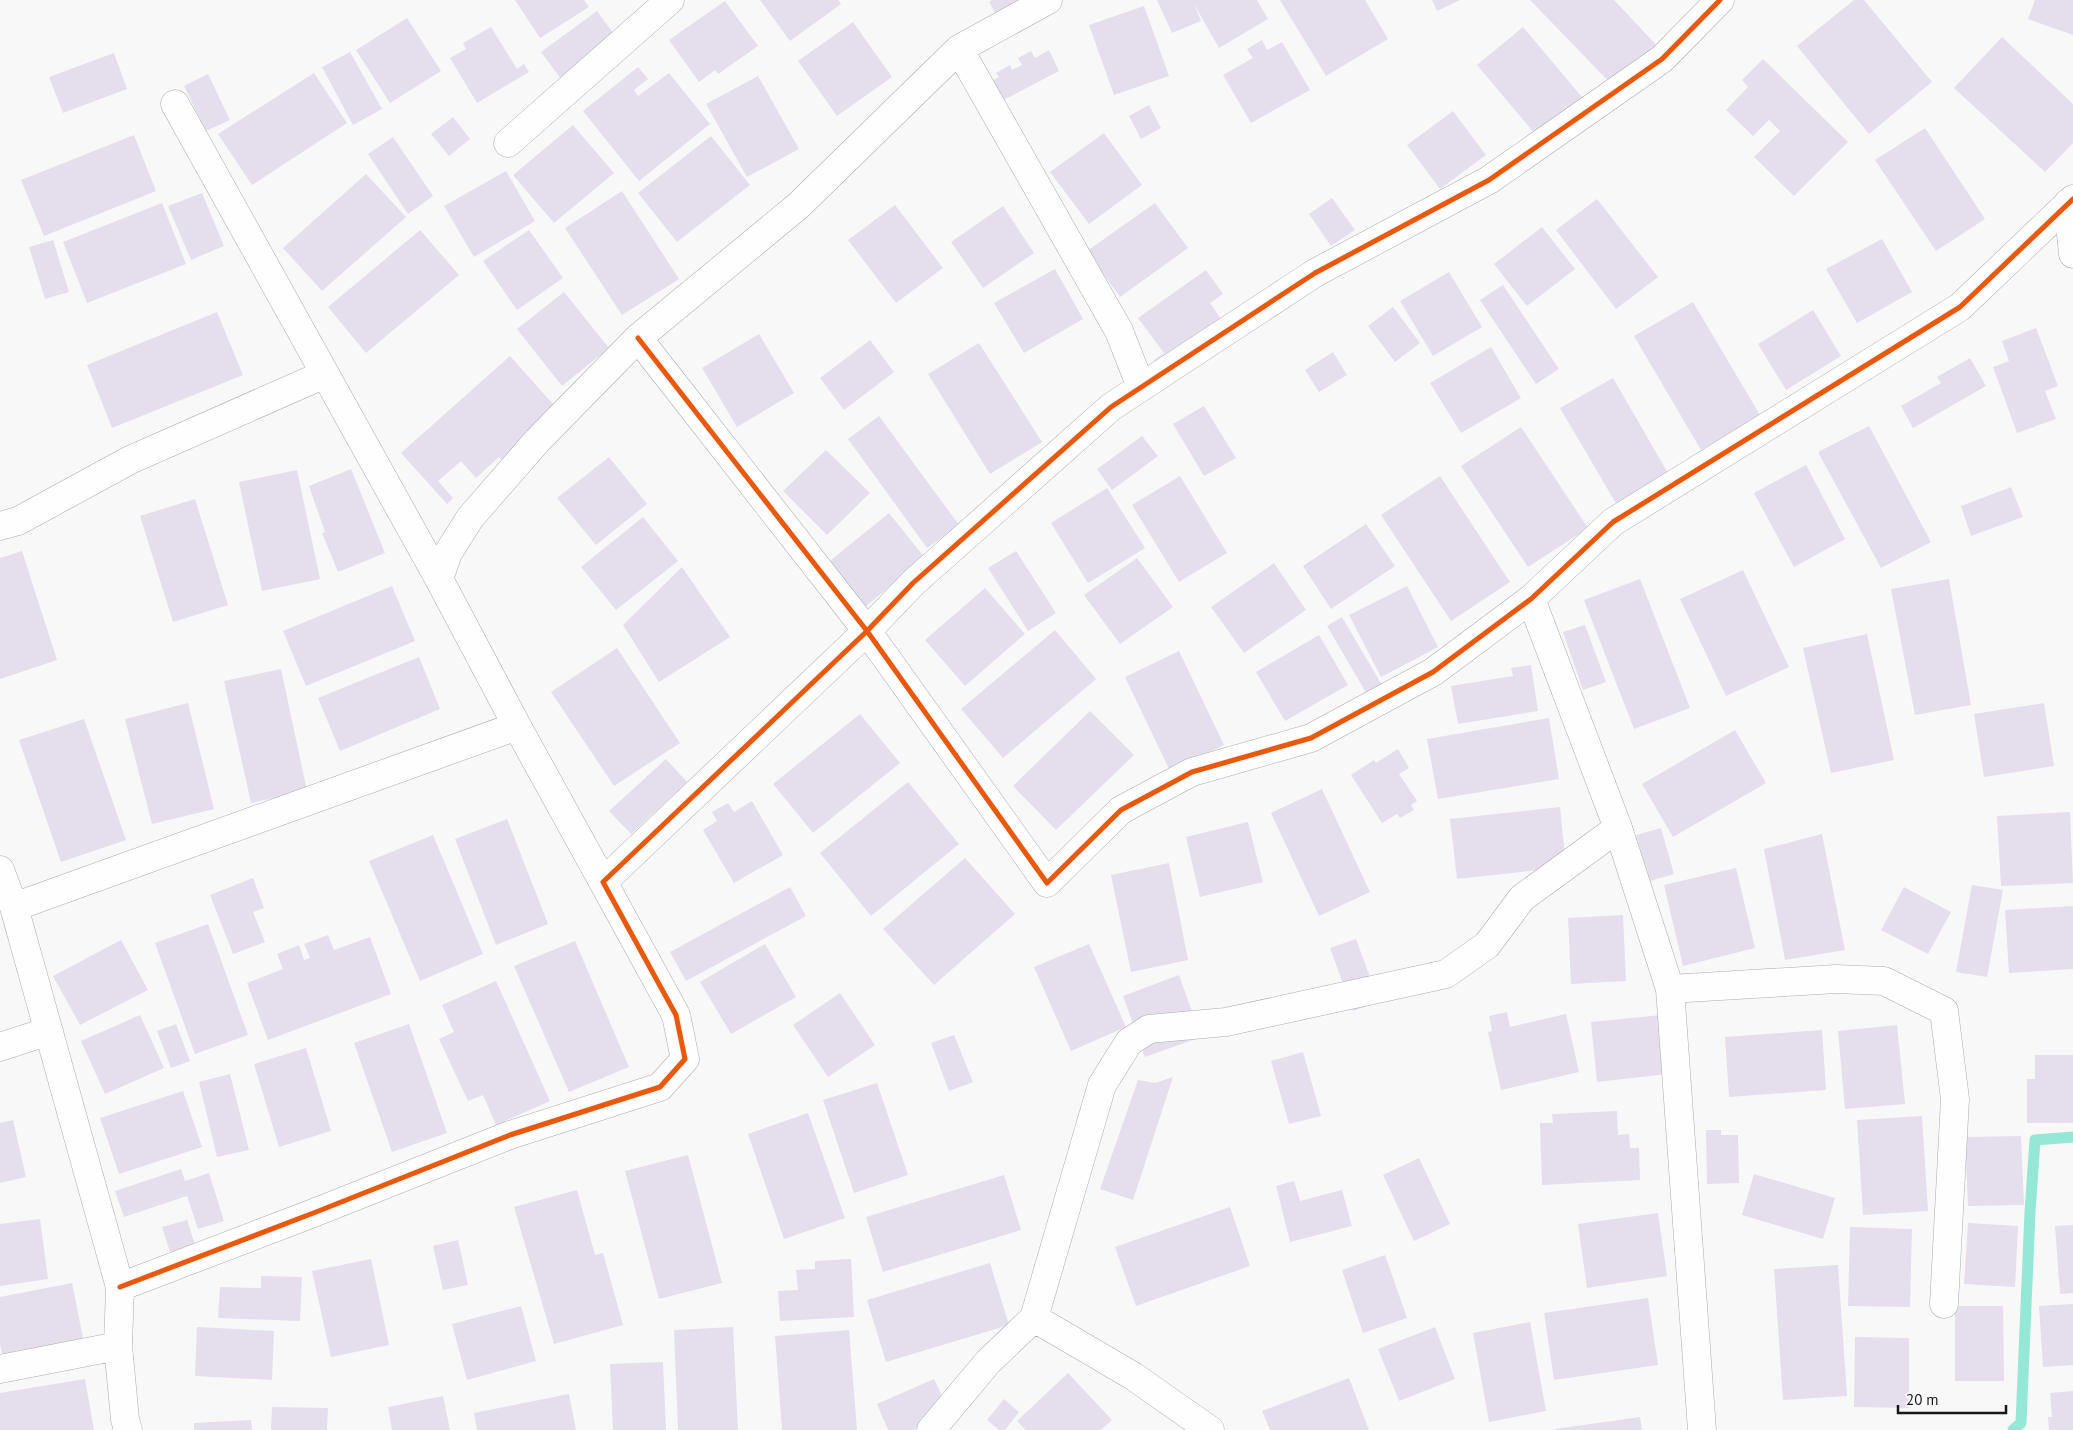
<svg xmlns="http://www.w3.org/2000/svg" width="2073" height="1430" font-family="'PT Sans',sans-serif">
  <rect width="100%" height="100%" fill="#f8f8f9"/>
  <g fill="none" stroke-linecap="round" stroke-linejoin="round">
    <path stroke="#95e8d5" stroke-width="11" d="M2013 1430 2021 1423 2030 1212 2035 1140 2073 1137"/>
  </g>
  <path fill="#e5deed" d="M515 0H584L589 7 540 38Z
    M760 0H838L841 4 790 41Z
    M992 0H1041L1002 24 989 2Z
    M1157 0H1257L1268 19 1219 48 1194 4 1201 21 1172 33Z
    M1280 0H1365L1388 39 1326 76Z
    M1432 0H1460L1437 11Z
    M1530 0H1614L1661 50 1618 91Z
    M1854 0H1864L1932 82 1869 134 1797 46Z
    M2035 0H2073V35L2028 19Z
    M725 1 758 46 718 74 715 70 699 82 669 40Z
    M1144 6 1169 76 1114 95 1089 25Z
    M597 11 619 41 564 83 541 52Z
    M407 18 441 71 390 103 356 50Z
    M853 22 892 77 837 116 798 61Z
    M491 27 517 69 524 64 529 72 477 103 450 58 466 49 463 43Z
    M1523 27 1587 103 1541 141 1477 65Z
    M2002 37 2073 104V143L2045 172 1954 88Z
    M1262 40 1267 50 1282 42 1310 90 1251 123 1223 75 1253 58 1247 49Z
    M1049 50 1059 71 994 105 984 85 999 77 996 73 1010 65 1012 70 1022 65 1018 58 1031 51 1035 58Z
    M350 52 382 109 353 125 322 67Z
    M114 53 127 89 63 113 49 77Z
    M1763 59 1848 142 1794 196 1754 157 1780 131 1769 120 1753 136 1726 110 1748 87 1742 80Z
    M638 67 648 79 634 90 638 96 669 73 710 124 639 181 583 111Z
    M314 73 347 123 252 185 218 134Z
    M208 74 230 120 206 131 184 86Z
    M758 76 799 149 747 177 706 104Z
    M1149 105 1161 128 1141 139 1129 116Z
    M1453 111 1486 155 1440 189 1407 145Z
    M453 117 470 139 449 156 431 134Z
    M573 125 614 173 554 223 513 175Z
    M1925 128 1985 219 1936 251 1875 160Z
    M1104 133 1142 185 1089 224 1050 172Z
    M134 135 156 191 44 236 21 180Z
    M711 136 750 185 677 242 638 193Z
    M393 137 433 196 408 214 368 154Z
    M506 171 535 221 474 257 444 206Z
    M366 174 406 217 322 291 283 248Z
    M622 191 679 279 622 315 565 228Z
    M202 193 224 246 191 260 168 206Z
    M1332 198 1355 230 1331 246 1309 214Z
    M1597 199 1658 277 1616 309 1556 230Z
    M162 203 186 264 87 303 63 242Z
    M1155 203 1188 248 1120 297 1087 251Z
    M895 205 943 268 896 303 848 240Z
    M1003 206 1034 253 983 288 951 242Z
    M1542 227 1575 269 1527 306 1494 264Z
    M420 230 459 275 366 353 328 307Z
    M529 230 563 278 517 310 483 261Z
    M1882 239 1912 292 1857 323 1826 269Z
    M53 240 69 292 45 299 29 247Z
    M1055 269 1083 319 1024 353 994 303Z
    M1206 270 1223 294 1210 303 1228 329 1164 375 1154 360 1164 353 1138 318Z
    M1449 272 1482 327 1433 356 1400 301Z
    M1503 285 1559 369 1536 384 1480 300Z
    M564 292 609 348 562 386 517 329Z
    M1693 302 1760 415 1701 450 1634 336Z
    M1393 307 1420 343 1395 362 1368 326Z
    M1813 310 1841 356 1786 390 1758 344Z
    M217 312 243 375 112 428 87 365Z
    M2036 328 2058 386 2045 391 2056 419 2017 433 1993 367 2009 361 2002 341Z
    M759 334 794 393 737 427 702 368Z
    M870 340 894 372 844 410 820 378Z
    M979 343 1042 442 990 474 928 374Z
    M1491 347 1521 398 1461 433 1430 383Z
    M1333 352 1347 375 1319 392 1305 370Z
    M510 356 561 413 504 463 499 457 476 478 461 461 438 481 453 498 447 504 401 453Z
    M1970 358 1986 386 1913 428 1901 406 1941 383 1937 377Z
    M1613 378 1676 487 1624 517 1560 408Z
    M1204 406 1236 458 1204 476 1173 424Z
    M879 416 959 525 927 548 848 439Z
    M1869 426 1931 542 1881 568 1818 452Z
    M1521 427 1588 528 1528 567 1461 466Z
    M1142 436 1158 456 1112 490 1097 469Z
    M826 450 870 493 827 535 783 491Z
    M609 457 647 504 596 545 557 498Z
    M1806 465 1845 539 1794 567 1754 493Z
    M351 469 385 553 338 572 322 533 325 532 309 486Z
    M297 470 320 579 262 591 239 482Z
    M1180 476 1227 553 1179 582 1132 505Z
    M1440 476 1510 582 1451 621 1381 515Z
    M2011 487 2023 517 1971 536 1961 506Z
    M1107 488 1145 548 1088 583 1051 523Z
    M195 499 228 605 173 622 140 516Z
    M889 513 925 558 856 614 820 569Z
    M643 517 678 561 616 610 581 567Z
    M1366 524 1395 566 1331 609 1303 566Z
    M22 551 57 660 0 679V558Z
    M1016 551 1056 613 1028 631 988 568Z
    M1137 558 1173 607 1120 644 1084 595Z
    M1274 563 1306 610 1244 653 1211 607Z
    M682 567 730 637 659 682 623 625Z
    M1743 570 1789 667 1726 696 1680 599Z
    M1640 579 1690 708 1634 729 1584 600Z
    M1949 579 1971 705 1915 715 1891 589Z
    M392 586 415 641 306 686 283 631Z
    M1407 586 1438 647 1381 677 1349 615Z
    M985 588 1025 634 965 686 925 640Z
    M1342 617 1386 692 1371 701 1327 626Z
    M1585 625 1606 682 1583 690 1563 632Z
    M1055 630 1096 679 1003 758 961 709Z
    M1867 634 1894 760 1831 773 1803 648Z
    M1319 635 1348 685 1285 721 1256 672Z
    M617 648 680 743 614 786 551 692Z
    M1179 651 1224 745 1170 771 1125 677Z
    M419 657 440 709 340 751 318 698Z
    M1531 665 1538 711 1458 724 1451 686 1513 676 1511 668Z
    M281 669 307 791 251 803 224 681Z
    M188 703 214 809 152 824 125 719Z
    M2044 703 2054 766 1984 777 1974 714Z
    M1090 711 1134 755 1056 830 1013 786Z
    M860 714 900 763 813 833 773 784Z
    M1549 718 1559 779 1438 799 1427 739Z
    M84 719 126 840 61 862 19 740Z
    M1735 730 1766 783 1673 837 1642 784Z
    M1398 749 1409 768 1399 774 1417 801 1411 805 1414 810 1400 818 1397 814 1382 823 1351 775 1374 760 1376 763Z
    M666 759 687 782 631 834 609 811Z
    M908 782 959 844 871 916 820 853Z
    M1322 789 1370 892 1319 916 1271 813Z
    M752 801 783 855 734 883 703 830 717 821 712 812 728 803 734 812Z
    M1560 807 1566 867 1457 879 1450 819Z
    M2070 812 2073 883 2001 886 1997 816Z
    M507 819 548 924 496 945 455 839Z
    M1248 822 1263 882 1200 897 1186 837Z
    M1661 828 1674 874 1650 881 1636 835Z
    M1822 834 1845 950 1785 960 1764 849Z
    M433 835 483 954 420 981 369 861Z
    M965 858 1015 914 934 985 883 929Z
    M1169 863 1188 960 1131 972 1111 875Z
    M1736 868 1755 948 1683 966 1664 885Z
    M253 878 264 908 253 912 265 942 233 954 210 895Z
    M1972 885 2003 890 1987 977 1956 972Z
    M790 887 806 916 686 981 670 952Z
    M1904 887 1951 912 1928 954 1881 930Z
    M2073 906V969L2009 973 2005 910Z
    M1623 915 1626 981 1571 984 1568 918Z
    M208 924 248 1035 195 1054 155 943Z
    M328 935 334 950 370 937 391 994 268 1040 247 983 283 969 277 954 299 945 304 960 310 958 304 944Z
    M1356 939 1379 1002 1353 1011 1330 948Z
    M121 940 148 990 80 1025 53 976Z
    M575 941 629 1067 569 1092 514 966Z
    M765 944 796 997 731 1034 700 982Z
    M1089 944 1126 1027 1071 1051 1034 967Z
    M1179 975 1201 1037 1145 1057 1123 996Z
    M496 981 550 1101 496 1125 483 1095 468 1101 439 1039 454 1032 442 1005Z
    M840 993 875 1045 828 1077 793 1025Z
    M1507 1012 1510 1027 1566 1014 1579 1072 1501 1090 1488 1032 1492 1031 1489 1016Z
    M140 1015 164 1068 105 1094 81 1041Z
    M1661 1015 1667 1074 1597 1082 1591 1022Z
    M176 1024 190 1061 171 1068 157 1031Z
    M409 1024 447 1133 392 1152 354 1043Z
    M1897 1025 1905 1104 1845 1109 1838 1031Z
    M1822 1030 1826 1090 1729 1097 1725 1037Z
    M954 1035 973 1082 949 1091 931 1043Z
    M306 1048 331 1131 279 1147 254 1064Z
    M1303 1052 1321 1116 1289 1124 1271 1061Z
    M2035 1055H2073V1123H2027V1079H2035Z
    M230 1074 249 1150 217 1157 199 1082Z
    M1173 1077 1133 1200 1100 1189 1138 1080 1155 1083Z
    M877 1083 908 1175 854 1193 823 1100Z
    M183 1091 202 1147 119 1174 100 1118Z
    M1617 1111 1618 1135 1629 1134 1630 1148H1639L1640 1180 1542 1185 1540 1123H1553L1552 1114Z
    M808 1113 845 1218 784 1239 748 1134Z
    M1922 1116 1928 1211 1863 1215 1857 1120Z
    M13 1120 26 1177 0 1183V1123Z
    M1706 1130H1721V1135H1738L1739 1183 1707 1184Z
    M2021 1136 2024 1205 1968 1206 1965 1137Z
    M688 1155 722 1283 659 1299 625 1171Z
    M1419 1158 1450 1224 1414 1241 1383 1175Z
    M181 1169 185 1181 209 1173 224 1221 198 1229 187 1196 124 1217 115 1191Z
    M1754 1174 1835 1198 1823 1239 1742 1215Z
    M1004 1175 1021 1230 883 1272 866 1217Z
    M1294 1181 1300 1201 1342 1190 1352 1226 1290 1242 1276 1186Z
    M577 1190 595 1255 603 1253 623 1325 554 1344 514 1207Z
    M1230 1207 1250 1266 1136 1306 1115 1247Z
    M1658 1213 1667 1276 1587 1288 1578 1224Z
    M40 1219 48 1279 0 1286V1224Z
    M187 1220 195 1245 170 1252 162 1227Z
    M1968 1223 2018 1226 2015 1287 1964 1284Z
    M2073 1225V1293L2060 1294 2055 1226Z
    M1850 1227 1912 1229 1910 1307 1848 1306Z
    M458 1240 468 1285 443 1290 433 1246Z
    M1385 1255 1407 1318 1363 1333 1342 1270Z
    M371 1259 389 1345 331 1357 312 1271Z
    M851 1259 854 1317 780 1321 778 1291 798 1290 796 1270 815 1269V1261Z
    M990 1263 1009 1325 886 1362 867 1300Z
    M1838 1265 1847 1396 1783 1400 1774 1269Z
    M261 1276 302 1277 300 1321 218 1318 220 1287 261 1288Z
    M72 1283 84 1343 3 1358 0 1345V1297Z
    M1648 1298 1658 1365 1554 1380 1544 1313Z
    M2073 1304V1365L2043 1367 2039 1306Z
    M521 1306 536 1361 467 1380 452 1324Z
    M1955 1306H2003L2004 1381H1955Z
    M1530 1322 1546 1411 1489 1422 1473 1333Z
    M197 1327 274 1331 272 1380 195 1376Z
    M733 1327 738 1430H678L674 1330Z
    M1435 1327 1455 1379 1399 1401 1378 1349Z
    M849 1330 857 1430H782L775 1336Z
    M1855 1337 1909 1338V1408L1854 1407Z
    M663 1362 666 1430H613L610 1364Z
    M1068 1373 1112 1420 1101 1430H1026L1017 1421Z
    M1349 1378 1369 1430H1270L1262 1411Z
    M85 1379 94 1430H0V1393Z
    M934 1379 944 1400 930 1422 913 1430H888L877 1404Z
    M2073 1391V1430H2049L2048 1417H2052L2050 1393Z
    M569 1394 576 1430H477L474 1413Z
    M443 1396 450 1430H392L388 1407Z
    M1004 1399 1019 1412 1005 1430H999L987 1420Z
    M272 1407 328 1408 327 1430H271Z
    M1640 1417 1642 1430H1555V1429Z
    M251 1420 252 1430H194V1423Z"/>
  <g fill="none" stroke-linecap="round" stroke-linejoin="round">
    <defs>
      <path id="minor" d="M959 49 1119 331 1141 387
        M175 104 439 579
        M508 143 670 0
        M2068 203 2073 254
        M638 338 867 631 1047 883 1121 810 1192 772 1311 738 1433 672 1531 599 1613 522 1960 307 2073 199
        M0 526 18 521 130 460 325 374
        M1531 599 1618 828 1670 989 1702 1430
        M517 726 603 882
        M0 870 14 907 120 1287 118 1346 125 1419 128 1430
        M14 907 517 726 439 579 448 553 470 518 537 441 638 338 798 206 959 49 1048 0
        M1670 989 1836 979 1884 981 1944 1011 1955 1099 1944 1304
        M0 1047 49 1031
        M120 1287 316 1212 510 1135 660 1087 685 1059 676 1015 603 882 867 631 913 583 1111 407 1315 273 1489 180 1662 59 1720 0
        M1034 1318 1133 1376 1210 1430
        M0 1369 118 1346
        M931 1430 988 1362 1034 1318 1102 1085 1129 1042 1149 1029 1226 1022 1446 974 1487 945 1522 898 1618 828"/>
    </defs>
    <use href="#minor" stroke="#acacad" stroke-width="29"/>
    <use href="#minor" stroke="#fefefe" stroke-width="28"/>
    <defs>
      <path id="cycleway" d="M638 338 867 631 1047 883 1121 810 1192 772 1311 738 1433 672 1531 599 1613 522 1960 307 2073 199
        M120 1287 316 1212 510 1135 660 1087 685 1059 676 1015 603 882 867 631 913 583 1111 407 1315 273 1489 180 1662 59 1720 0"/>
    </defs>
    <use href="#cycleway" stroke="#f8f7fa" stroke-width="8"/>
    <use href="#cycleway" stroke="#e8590c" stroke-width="5"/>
  </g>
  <path d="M1898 1405v8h108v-8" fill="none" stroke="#171718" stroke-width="2.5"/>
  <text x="1906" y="1405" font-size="15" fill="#171718" stroke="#f8f7fa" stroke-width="4" paint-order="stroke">20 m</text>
</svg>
